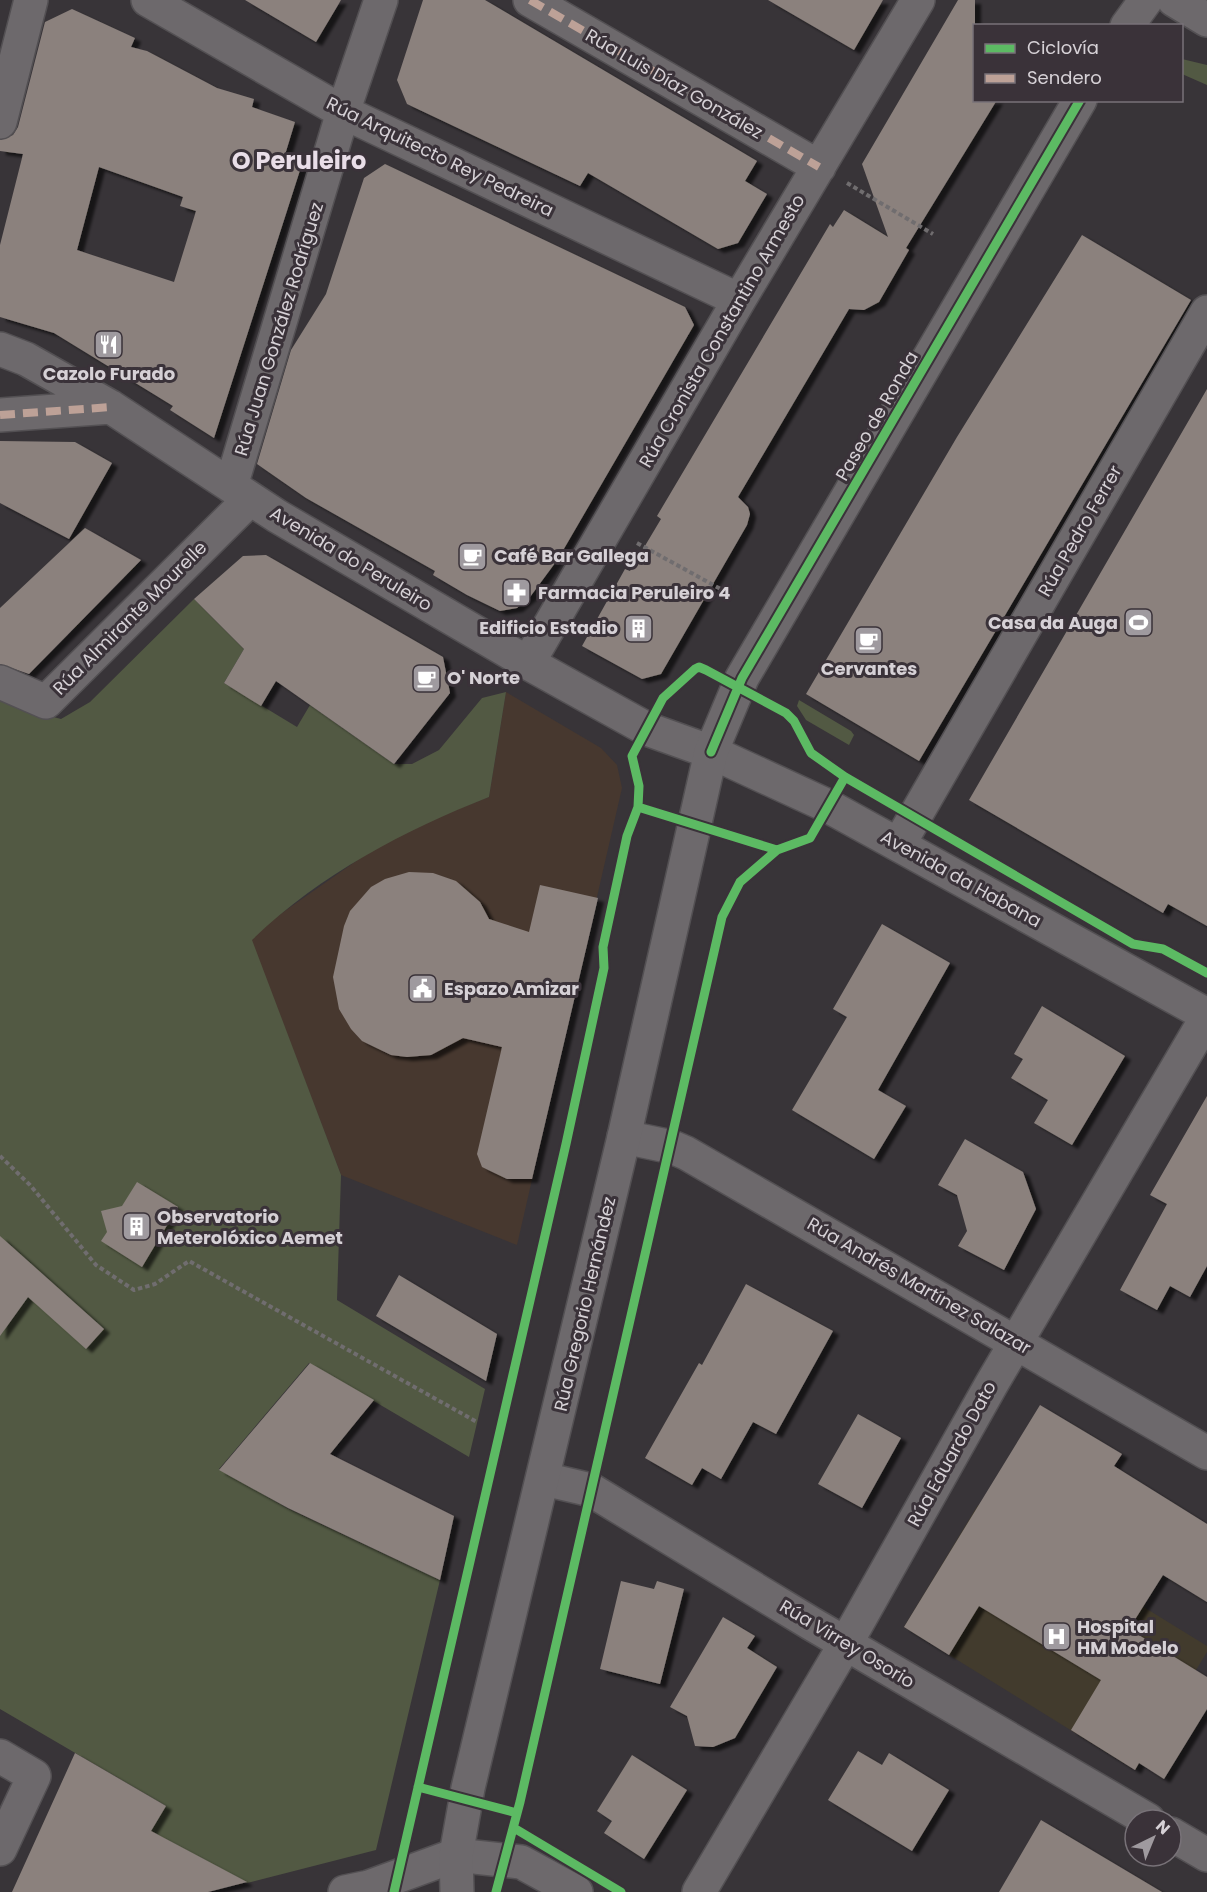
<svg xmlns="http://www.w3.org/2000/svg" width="1207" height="1892" font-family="Poppins,sans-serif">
  <defs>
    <filter id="shadow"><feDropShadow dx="6" dy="4" stdDeviation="1.5" flood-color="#0009"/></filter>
  </defs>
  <rect width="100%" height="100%" fill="#383438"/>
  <path fill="#47382f" d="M506 692 601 748 617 765 622 788 517 1245 341 1175 251 940 272 920 372 850 435 818 489 797Z"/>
  <path fill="#423b2d" d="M978 1505 1207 1646V1652L1135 1770 904 1627Z"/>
  <path fill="#525943" d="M1182 59 1207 65V85L1182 74Z
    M194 599 244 649 224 683 297 727 310 705 394 764H412L439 750 482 698 506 692 489 797C403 831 319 875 252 940L341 1175 337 1300 485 1389 469 1457 309 1363 219 1469 287 1508 440 1580 376 1850 247 1883 150 1832 166 1806 0 1709V699L24 709 61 719 90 702Z
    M799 700 851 731 854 735 849 745 806 720 797 706Z"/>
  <path fill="#8b817d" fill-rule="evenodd" filter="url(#shadow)" d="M245 0H341L316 42Z
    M423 0H485L757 161 745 181 767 194 738 243 718 249 588 173 580 186 407 104 397 80Z
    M768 0H883L854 50Z
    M958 0H975V100H997L906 248 909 250 879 302 864 310 849 309 738 497 748 507 750 514 747 525 661 674 642 679 582 646 625 569 630 571 661 519 657 516 830 224 833 227 844 210 888 237 862 164Z
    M72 9 135 38 131 47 147 51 217 88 254 99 252 107 295 122 284 158 302 164 214 438 170 410 173 406 54 333 0 317V245L23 154 0 151V140L13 135 18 127 45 22ZM99 167 183 197 180 206 196 211 174 282 77 250Z
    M385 164 685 307 694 325 558 559 530 597 517 608 500 611 467 595 433 575 435 571 306 498 257 464 291 350 326 294 364 178Z
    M1082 235 1191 300 919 761 806 694 957 437Z
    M1207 389V926L1168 904 1163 913 969 800Z
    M0 441 75 442 112 463 69 539 0 503Z
    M85 528 141 560 29 674 0 664V608Z
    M266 555 443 657 450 693 394 764 276 681 261 706 224 683 244 649 194 599 243 556Z
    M409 872 433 873 456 881 480 902 489 919 529 932 540 885 598 898 532 1179H507L482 1167 477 1154 502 1047 463 1038 431 1055 407 1057 391 1055 362 1041 351 1029 339 1009 333 977 344 926 350 911 371 887 385 879Z
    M882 924 950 963 878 1090 906 1106 874 1159 792 1110 847 1017 833 1009Z
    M1042 1006 1125 1056 1072 1145 1034 1123 1048 1100 1011 1078 1023 1059 1014 1054Z
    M1207 1096V1266L1190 1297 1170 1286 1157 1310 1120 1290 1167 1204 1150 1195Z
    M965 1139 1023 1172 1036 1209 1004 1270 958 1246 967 1231 957 1195 938 1185Z
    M137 1182 178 1207 142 1267 101 1241 107 1232 101 1211 122 1206Z
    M0 1236 104 1329 86 1349 28 1297 0 1336Z
    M399 1275 497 1334 486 1381 376 1316Z
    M746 1284 833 1331 776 1434 753 1422 721 1479 702 1468 692 1485 645 1458 699 1363 702 1365Z
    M310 1363 374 1400 330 1454 454 1516 440 1580 288 1508 219 1470Z
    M1040 1405 1122 1454 1114 1466 1207 1524V1602L1163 1575 1129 1629 1207 1677V1709L1164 1779 1139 1763 1135 1770 1071 1730 1101 1680 979 1606 949 1655 904 1627Z
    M858 1414 901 1438 862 1508 818 1484Z
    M621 1581 654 1589 657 1581 684 1589 660 1684 600 1669Z
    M723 1617 755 1636 747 1648 777 1667 735 1738 713 1747 695 1746 687 1716 670 1707Z
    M858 1751 882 1765 889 1753 949 1790 912 1851 828 1800Z
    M75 1753 166 1806 151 1831 247 1882 208 1892H12Z
    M632 1755 687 1790 644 1859 604 1833 612 1821 597 1811Z
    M1041 1820 1162 1892H999Z"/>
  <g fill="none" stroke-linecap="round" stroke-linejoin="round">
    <defs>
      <path id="street" d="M148 0 343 112 739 300
        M530 0 819 167
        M0 122 31 0
        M0 349 26 359 111 407 277 516 528 663 647 729 711 752 828 806 1207 1015
        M0 415 111 407
        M231 486 343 112 381 0
        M528 663 739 300 918 0
        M0 682 46 702 250 499
        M899 844 1207 312
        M624 1137 672 1147 686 1153 1207 1453
        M544 1479 591 1490 812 1624 1148 1820
        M0 1756 34 1776 0 1849
        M1171 1834 1207 1855
        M345 1892 369 1887 456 1855 521 1862 576 1892
        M699 1892 846 1643 991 1385 1207 1017"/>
      <path id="secondary" d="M1174 0 1207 20
        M1127 26 1146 0
        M457 1892 456 1855 468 1788 624 1137 711 752 742 678 1080 100"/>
    </defs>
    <use href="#street" stroke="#535053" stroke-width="36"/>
    <use href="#secondary" stroke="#535053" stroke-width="36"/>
    <path stroke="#706d6f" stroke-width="4" stroke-dasharray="4.5 3" stroke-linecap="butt" d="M847 183 933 234
      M637 543 726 592
      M0 1156 30 1185 96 1265 134 1290 155 1284 189 1261 477 1422"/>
    <use href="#street" stroke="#6d696c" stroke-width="33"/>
    <use href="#secondary" stroke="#6d696c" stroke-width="33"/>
    <path stroke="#bda197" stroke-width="8" stroke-dasharray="15 8" stroke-linecap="butt" d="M530 0 819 167
      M0 415 111 407"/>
    <defs>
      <path id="cycleway" d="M711 752 742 678 1080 100
        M638 807 777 850 810 838 845 777
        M418 1787 517 1813
        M514 1828 621 1892
        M394 1892 566 1144 604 968 603 947 627 836 638 807 639 786 632 756 663 698 695 669 699 667 706 670 786 713 794 721 811 753 845 777 1133 944 1163 949 1207 973
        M496 1892 520 1802 722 917 740 882 777 850"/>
    </defs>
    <use href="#cycleway" stroke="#3a3239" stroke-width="13"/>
    <use href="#cycleway" stroke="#5cba63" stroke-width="9"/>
  </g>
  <defs>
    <symbol id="restaurant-square" viewBox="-11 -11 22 22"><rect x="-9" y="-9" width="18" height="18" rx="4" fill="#9f9a9f" stroke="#3a3239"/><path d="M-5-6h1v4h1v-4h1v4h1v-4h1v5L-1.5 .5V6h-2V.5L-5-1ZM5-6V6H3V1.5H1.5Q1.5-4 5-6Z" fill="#fff"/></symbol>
    <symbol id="cafe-square" viewBox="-11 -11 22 22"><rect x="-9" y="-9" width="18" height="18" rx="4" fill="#9f9a9f" stroke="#3a3239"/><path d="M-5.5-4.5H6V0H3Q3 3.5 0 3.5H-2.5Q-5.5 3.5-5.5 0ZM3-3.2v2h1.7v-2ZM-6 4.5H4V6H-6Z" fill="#fff"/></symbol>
    <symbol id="pharmacy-square" viewBox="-11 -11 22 22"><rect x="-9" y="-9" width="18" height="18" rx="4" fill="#9f9a9f" stroke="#3a3239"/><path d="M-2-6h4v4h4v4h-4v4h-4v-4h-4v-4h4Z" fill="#fff"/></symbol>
    <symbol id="stadium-square" viewBox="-11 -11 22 22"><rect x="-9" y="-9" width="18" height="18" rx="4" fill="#9f9a9f" stroke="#3a3239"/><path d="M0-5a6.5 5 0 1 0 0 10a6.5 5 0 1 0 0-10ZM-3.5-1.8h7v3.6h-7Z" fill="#fff"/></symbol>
    <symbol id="building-square" viewBox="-11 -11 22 22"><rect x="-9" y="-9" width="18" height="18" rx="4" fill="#9f9a9f" stroke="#3a3239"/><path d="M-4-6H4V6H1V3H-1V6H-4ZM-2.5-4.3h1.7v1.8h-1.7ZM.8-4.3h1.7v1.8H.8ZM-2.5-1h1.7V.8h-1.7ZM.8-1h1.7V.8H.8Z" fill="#fff"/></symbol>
    <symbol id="civic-square" viewBox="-11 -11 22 22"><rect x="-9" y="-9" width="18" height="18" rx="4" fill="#9f9a9f" stroke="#3a3239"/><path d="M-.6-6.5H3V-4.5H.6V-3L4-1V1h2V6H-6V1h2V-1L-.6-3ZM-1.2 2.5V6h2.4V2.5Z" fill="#fff"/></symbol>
    <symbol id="hospital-square" viewBox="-11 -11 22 22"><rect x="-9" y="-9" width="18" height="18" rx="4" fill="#9f9a9f" stroke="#3a3239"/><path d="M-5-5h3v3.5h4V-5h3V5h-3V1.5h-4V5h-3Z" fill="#fff"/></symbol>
  </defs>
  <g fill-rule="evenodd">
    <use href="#restaurant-square" x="92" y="328" width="33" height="33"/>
    <use href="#cafe-square" x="456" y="540" width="33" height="33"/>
    <use href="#pharmacy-square" x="500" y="576" width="33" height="33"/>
    <use href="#stadium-square" x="1122" y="606" width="33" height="33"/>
    <use href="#building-square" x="622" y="612" width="33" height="33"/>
    <use href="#cafe-square" x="852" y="624" width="33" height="33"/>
    <use href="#cafe-square" x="410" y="662" width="33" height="33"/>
    <use href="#civic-square" x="406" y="972" width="33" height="33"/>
    <use href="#building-square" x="120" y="1210" width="33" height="33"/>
    <use href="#hospital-square" x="1040" y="1620" width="33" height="33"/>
  </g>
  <g text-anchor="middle" stroke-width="6" stroke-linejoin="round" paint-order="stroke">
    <g font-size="18" fill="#d6d1d6" stroke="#3a3239">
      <text transform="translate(674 84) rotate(30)" y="6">Rúa Luis Díaz González</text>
      <text transform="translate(440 157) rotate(26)" y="6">Rúa Arquitecto Rey Pedreira</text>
      <text transform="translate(279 329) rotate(-73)" y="6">Rúa Juan González Rodríguez</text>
      <text transform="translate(722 331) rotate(-60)" y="6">Rúa Cronista Constantino Armesto</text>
      <text transform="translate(877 416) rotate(-60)" y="6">Paseo de Ronda</text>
      <text transform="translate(1080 531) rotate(-60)" y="6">Rúa Pedro Ferrer</text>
      <text transform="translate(351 559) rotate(31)" y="6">Avenida do Peruleiro</text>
      <text transform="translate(130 618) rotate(-45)" y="6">Rúa Almirante Mourelle</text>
      <text transform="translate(961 879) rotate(29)" y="6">Avenida da Habana</text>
      <text transform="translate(919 1286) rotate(30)" y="6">Rúa Andrés Martínez Salazar</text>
      <text transform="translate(585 1304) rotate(-77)" y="6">Rúa Gregorio Hernández</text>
      <text transform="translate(952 1454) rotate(-61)" y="6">Rúa Eduardo Dato</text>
      <text transform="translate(847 1644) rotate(31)" y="6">Rúa Virrey Osorio</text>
    </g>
    <g font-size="18" font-weight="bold" fill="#d6d1d6" stroke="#3a3239" text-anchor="start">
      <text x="109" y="380" text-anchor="middle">Cazolo Furado</text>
      <text x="494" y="562">Café Bar Gallega</text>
      <text x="538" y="599">Farmacia Peruleiro 4</text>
      <text x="1118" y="629" text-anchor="end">Casa da Auga</text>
      <text x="618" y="634" text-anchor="end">Edificio Estadio</text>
      <text x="869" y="675" text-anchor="middle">Cervantes</text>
      <text x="447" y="684">O' Norte</text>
      <text x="444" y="995">Espazo Amizar</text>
      <text x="157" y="1223">Observatorio<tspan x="157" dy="21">Meterolóxico Aemet</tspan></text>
      <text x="1077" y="1633">Hospital<tspan x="1077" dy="21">HM Modelo</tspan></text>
    </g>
    <g font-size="24" font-weight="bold" fill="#e9dee8" stroke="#3a3239">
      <text x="299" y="169">O Peruleiro</text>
    </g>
  </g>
  <rect x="973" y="24" width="210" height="78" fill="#3a3239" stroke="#787278" stroke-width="1.5"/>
  <rect x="985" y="44" width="30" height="9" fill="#5cba63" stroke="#787278" stroke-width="1.5"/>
  <text x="1027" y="54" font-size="18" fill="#d6d1d6">Ciclovía</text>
  <rect x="985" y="74" width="30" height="9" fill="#bda197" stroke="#787278" stroke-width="1.5"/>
  <text x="1027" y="84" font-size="18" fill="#d6d1d6">Sendero</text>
  <g transform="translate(1153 1838) rotate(43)"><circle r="28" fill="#3a3239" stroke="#787278" stroke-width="1.5"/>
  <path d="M0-4.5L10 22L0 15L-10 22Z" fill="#9f9a9f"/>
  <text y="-9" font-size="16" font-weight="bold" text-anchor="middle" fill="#d6d1d6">N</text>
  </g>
</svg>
